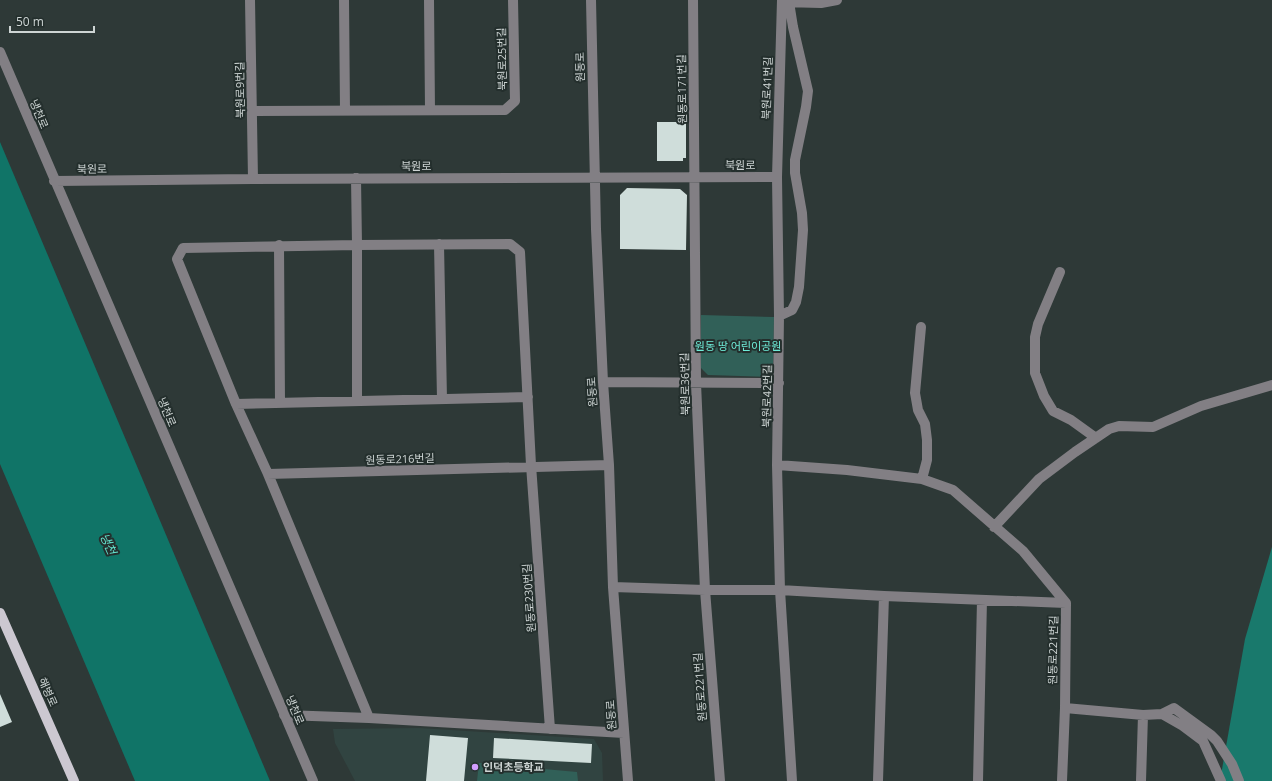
<svg xmlns="http://www.w3.org/2000/svg" width="1272" height="781" font-family="'Open Sans','Noto Sans KR',sans-serif">
  <rect width="100%" height="100%" fill="#2e3937"/>
  <path fill="#314441" d="M419 728 594 739 602 753 603 781H355L335 743 333 729Z"/>
  <path fill="#316058" d="M701 315 774 317 773 371 768 377 708 375 701 368Z
    M479 763 577 772 578 781H477Z"/>
  <path fill="#19796c" d="M1272 547V781H1222L1221 775 1245 639Z"/>
  <path fill="#107467" d="M0 142 270 781H135L0 464Z"/>
  <path fill="#cfddda" d="M657 122H686V158H683V161H657Z
    M627 188 680 189 687 195 686 250 620 249V195Z
    M0 694 12 722 0 727Z
    M430 735 468 738 464 781H426Z
    M494 738 592 744 591 763 493 758Z"/>
  <g fill="none" stroke-linecap="round" stroke-linejoin="round">
    <path stroke="#827f84" stroke-width="10" d="M250 0 253 179
      M344 0 345 111
      M429 0 430 110
      M591 0 596 229 603 382 609 465 613 587 628 781
      M693 0 696 383 705 590 720 781
      M782 0 777 177 779 316 777 465 780 590 792 781
      M783 2 821 3 837 0
      M0 52 313 781
      M252 111 505 110 515 101 513 0
      M356 178 357 245 183 248 177 259 236 404 268 474 369 718
      M54 181 253 179 777 177
      M439 244 442 399
      M279 245 280 403
      M1060 272 1038 324 1035 337V373L1044 396 1053 411 1071 420 1096 438
      M779 316 792 310 796 302 799 287 803 230 802 213 795 173V160L806 107 808 91 793 27 789 2
      M921 327 915 393 918 410 925 424 927 440V460L922 479
      M603 382 779 383
      M357 401V245L510 244 520 252 531 465 550 729
      M236 404 528 397
      M777 465 847 470 922 479 953 490 1023 551 1066 603
      M268 474 609 465
      M994 527 1039 479 1075 452 1109 429 1119 426 1153 427 1201 406 1272 385
      M613 587 705 590H780L884 596 1066 603 1065 708 1143 715 1162 714 1183 726 1203 741 1221 781
      M1162 714 1174 708 1211 735 1217 741 1232 764 1239 781
      M284 715 369 718 624 733
      M878 781 884 596
      M978 781 982 600
      M1062 781 1065 708
      M1141 781 1143 715"/>
    <path stroke="#ccc8d1" stroke-width="10" d="M0 613 74 781"/>
  </g>
  <circle fill="#d19dfe" stroke="#242f2d" stroke-width="1.5" cx="475" cy="767" r="4"/>
  <g text-anchor="middle" stroke-width="4" stroke-linejoin="round" paint-order="stroke">
    <g font-size="11" fill="#ced5d4" stroke="#242f2d">
      <text transform="translate(502 59) rotate(-91)" y="4">북원로25번길</text>
      <text transform="translate(580 67) rotate(-91)" y="4">원동로</text>
      <text transform="translate(767 88) rotate(-88)" y="4">북원로41번길</text>
      <text transform="translate(682 89) rotate(-91)" y="4">원동로171번길</text>
      <text transform="translate(240 90) rotate(-91)" y="4">북원로9번길</text>
      <text transform="translate(39 114) rotate(67)" y="4">냉천로</text>
      <text x="740" y="169">북원로</text>
      <text x="416" y="170">북원로</text>
      <text transform="translate(92 169) rotate(-1)" y="4">북원로</text>
      <text transform="translate(685 384) rotate(-91)" y="4">북원로36번길</text>
      <text transform="translate(592 392) rotate(-94)" y="4">원동로</text>
      <text transform="translate(767 396) rotate(-89)" y="4">북원로42번길</text>
      <text transform="translate(167 412) rotate(67)" y="4">냉천로</text>
      <text transform="translate(400 459) rotate(-2)" y="4">원동로216번길</text>
      <text transform="translate(529 598) rotate(-94)" y="4">원동로230번길</text>
      <text transform="translate(1053 650) rotate(-89)" y="4">원동로221번길</text>
      <text transform="translate(700 687) rotate(-94)" y="4">원동로221번길</text>
      <text transform="translate(48 692) rotate(66)" y="4">해병로</text>
      <text transform="translate(295 710) rotate(67)" y="4">냉천로</text>
      <text transform="translate(611 715) rotate(-94)" y="4">원동로</text>
    </g>
    <g font-size="11" fill="#6fedd9" stroke="#242f2d">
      <text x="738" y="350">원동 땅 어린이공원</text>
    </g>
    <g font-size="11" font-weight="bold" fill="#ced5d4" stroke="#242f2d" text-anchor="start">
      <text x="483" y="771">인덕초등학교</text>
    </g>
    <g font-size="12" font-style="italic" fill="#64e3cf" stroke="#242f2d">
      <text transform="translate(108 544) rotate(66)" y="4">냉천</text>
    </g>
  </g>
  <path d="M10 26v6h84v-6" fill="none" stroke="#ced5d4" stroke-width="2"/>
  <text x="16" y="26" font-size="12" fill="#ced5d4" stroke="#242f2d" stroke-width="3" paint-order="stroke">50 m</text>
</svg>
